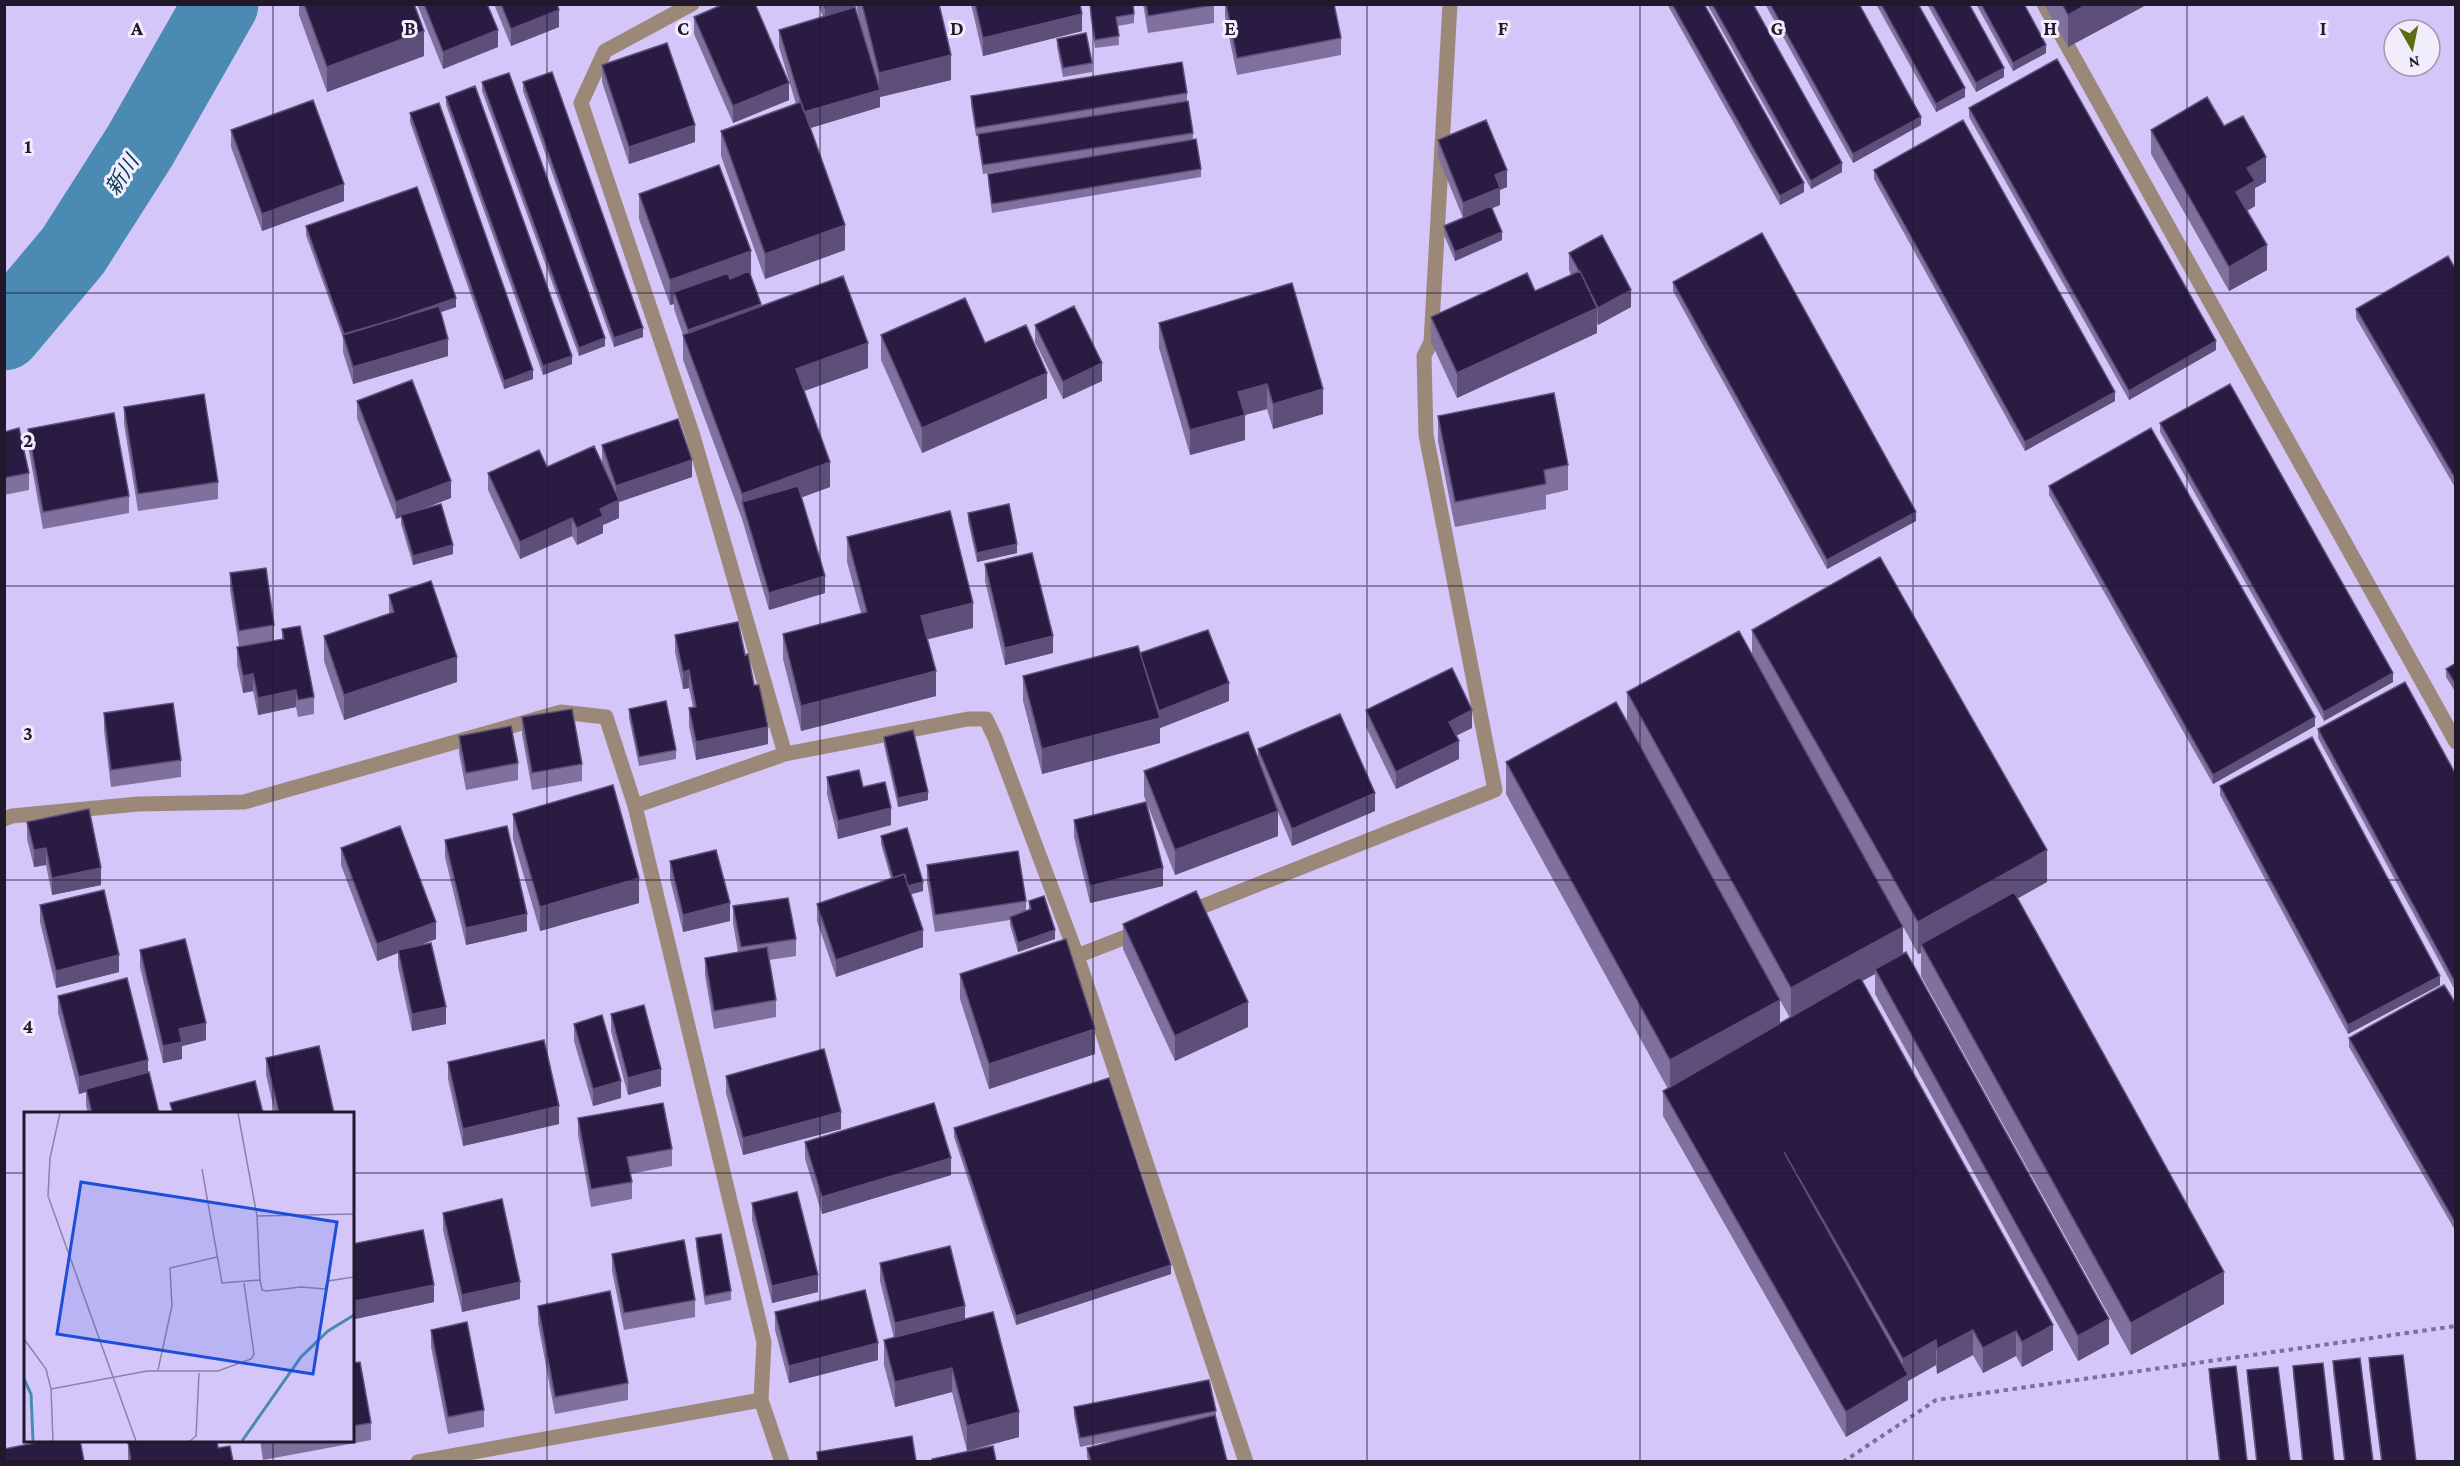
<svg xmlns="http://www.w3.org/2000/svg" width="2460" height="1466" font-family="'Crimson Pro','Noto Sans JP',serif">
  <rect width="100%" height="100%" fill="#d5c6fa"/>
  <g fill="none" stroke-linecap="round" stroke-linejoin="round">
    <path stroke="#4a8ab3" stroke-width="75" d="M4 333 73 251 140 146 221 4"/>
    <path stroke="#7c7194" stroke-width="4" stroke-dasharray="4.5 4.5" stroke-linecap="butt" d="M1843 1462 1936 1400 2456 1326"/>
    <path stroke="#9c8879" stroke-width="15" d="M692 4 605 51 581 103 693 436 785 754
      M2044 4 2456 742
      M4 819 12 816 138 804 244 802 561 712 606 717 635 806
      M1186 913 1495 790 1426 435 1424 356 1431 342 1450 4
      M1077 956 1141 931
      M418 1462 761 1400
      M782 1462 761 1400 764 1342 635 806 785 754 968 719H986L995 738 1077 956 1246 1462"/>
  </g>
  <path fill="#80709e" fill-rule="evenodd" d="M299 4H414L424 56 327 92 299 15Z
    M417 4H487L498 47 443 69Z
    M494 4H557L559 27 511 46Z
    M818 4H855V8L860 23 856 4H939L951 80 880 97V107L810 128 845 250 765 279 721 156V131L796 104 779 47V30L823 17Z
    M971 4H1080L1082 31 983 56Z
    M1143 4H1214V23L1148 33Z
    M1225 4H1334L1341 38V55L1237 75 1225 17Z
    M1667 4H1704L1804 192 1780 205Z
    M1707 4H1753L1842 172 1811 189Z
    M1765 4H1859L1921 125 1853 163Z
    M1876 4H1918L1965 97 1936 112Z
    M1927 4H1969L2004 77 1976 92Z
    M1976 4H2024L2046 53 2013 71Z
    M2044 4H2148L2068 47Z
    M1090 5 1134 14V23L1118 26 1119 45 1095 48 1090 14Z
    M694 17 789 100 733 123 694 34Z
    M1057 39 1092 63V72L1063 77 1057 47Z
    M602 65 695 142 629 164 602 82Z
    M482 82 605 346 579 356 482 91Z
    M523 82 643 337 614 347 523 91Z
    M1187 93V101L1193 133V139L1201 169V177L992 213 988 182V174L1018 168 983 174 978 142V136H976L971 105V96Z
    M446 97 572 364 543 375 446 105Z
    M1969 108 2216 350 2129 400 1969 117Z
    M410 113 533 379 504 389 410 122Z
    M2224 126 2266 182 2255 188V206L2247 211 2267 270 2229 291 2151 154V130Z
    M231 130 344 201 262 231 231 147Z
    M1438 140 1507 187 1500 190V205L1492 208 1502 240 1455 261 1444 235V226L1463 218 1438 157Z
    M1874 170 2115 401 2025 451 1874 179Z
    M639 194 751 276 761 307 868 368 804 391 830 487 801 497 825 593 769 610 742 519 683 360V335L674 309V304L670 305 639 219Z
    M306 226 456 307 440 312 448 356 353 384 343 352V338L306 235Z
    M1569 253 1631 307 1598 325 1597 323V333L1457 398 1431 342V317L1535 291 1571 275 1569 270Z
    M2456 270V489L2356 318V309Z
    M1673 282 1916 521 1827 569 1673 291Z
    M1159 323 1323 414 1273 429 1267 409 1245 415V440L1190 455 1159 348Z
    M1035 325 1102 381 1063 399 1035 342Z
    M881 335 985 343 1047 398 922 453 881 360Z
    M357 401 451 498 419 510 453 554 413 565 401 524V517L396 519 357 418Z
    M124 407 218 482V499L138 511 124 424Z
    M1438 416 1568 465V490L1546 495V509L1455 527 1438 441Z
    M2160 423 2393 682 2324 721 2160 432Z
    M28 429 129 496V513L43 529 28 446Z
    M4 432 29 473V490L4 495Z
    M602 445 692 477 619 502V518L603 525V533L577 545 572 536 520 559 488 490V473L602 462Z
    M2049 486 2315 726 2213 784 2049 495Z
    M968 513 1017 553 977 562 968 521Z
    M847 537 973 628 927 639 936 696 801 731 783 659V634L861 613 847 562Z
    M985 564 1053 653 1005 665 985 581Z
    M230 573 274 625V641L282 639V629L314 697V714L298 717 296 707 258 715 253 691 243 693 237 665V647H239L230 590Z
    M389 595 457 682 344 720 324 661V636L389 614Z
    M1752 630 2047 882 2017 898 2224 1304 2131 1355 1921 976V953L1918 954 1898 917 1903 954 2109 1344 2078 1361 1875 994V974L1862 981 2053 1350 2022 1367 2016 1356 1983 1373 1973 1355 1937 1374 1936 1365 1908 1381V1400L1846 1437 1663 1116V1091L1668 1089 1506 794V762L1627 723V692L1752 654ZM1739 927 1790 1018 1780 1024Z
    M675 635 745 655 754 685 768 744 696 760 689 726V708L693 707 689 688 683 689 675 652Z
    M1140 653 1229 701 1160 728V743L1042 774 1023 701V676Z
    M2456 663V693L2446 677V669Z
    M629 709 676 750V759L639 766 629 718Z
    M1366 710 1472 728 1456 736 1459 759 1396 789 1366 727Z
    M104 713 181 760V777L111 787 104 730Z
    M522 717 582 764V781L532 790 522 734Z
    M2318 729 2456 775V992L2318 738Z
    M459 736 518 763V780L466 790 459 753Z
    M884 737 928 800 898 807 884 745Z
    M1258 749 1375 811 1292 846 1278 812V836L1175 875 1144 796V771L1258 759Z
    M827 777 891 825 838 839 827 794Z
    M2220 786 2440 985 2348 1034 2220 795Z
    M513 814 639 903 540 931 513 839Z
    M1074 820 1163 886 1090 903 1074 837Z
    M27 822 101 885 52 895 46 865 34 867 27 839Z
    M881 836 923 891 911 894 923 947 836 977 817 921V904L891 879 881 844Z
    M445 840 527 931 466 945 445 857Z
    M341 848 436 939 416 946 446 1024 412 1031 398 967V953L377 961 341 865Z
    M670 861 730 921 683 932 670 879Z
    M927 865 1026 901V911L1029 910V901L1055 939 1018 952 1010 925V920L935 932 927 882Z
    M40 905 119 972 56 988 40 922Z
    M733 906 796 939V956L769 960 776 1000V1017L714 1029 705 975V958L738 952 733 923Z
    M1123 924 1248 1027 1175 1061 1123 949Z
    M140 950 206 1040 182 1046V1059L163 1063 140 967Z
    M960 974 1095 1054 989 1089 960 999Z
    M58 996 148 1072 159 1113H88L86 1106V1092L79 1094 58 1013Z
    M2456 1004V1232L2349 1047V1038Z
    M611 1014 661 1086 628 1095 611 1031Z
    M574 1024 621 1098 593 1106 574 1041Z
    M266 1058 334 1113H275L266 1075Z
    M448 1062 559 1124 463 1146 448 1079Z
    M726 1076 841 1129 743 1155 726 1093Z
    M578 1118 672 1149V1166L630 1174 632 1182V1199L591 1207 578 1135Z
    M954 1128 1171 1274 1016 1325 954 1137Z
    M805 1142 951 1175 822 1214 805 1159Z
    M752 1203 818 1292 772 1303 752 1220Z
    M443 1213 520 1299 462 1312 443 1230Z
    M696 1238 731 1291V1300L705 1305 696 1247Z
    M352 1244 434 1302 355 1319 352 1306Z
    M612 1254 695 1300V1317L624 1330 612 1271Z
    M880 1263 965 1320 1019 1437 967 1451 952 1392 895 1407 884 1365V1340L894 1338 880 1281Z
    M538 1306 628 1383V1400L555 1414 538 1323Z
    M775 1312 878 1360 789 1383 775 1330Z
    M431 1330 484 1410V1427L448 1434 431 1347Z
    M2369 1358 2416 1461H2381L2369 1367Z
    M2333 1361 2373 1461H2344L2333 1370Z
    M352 1363 371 1423V1440L263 1460 260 1440H352Z
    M2293 1366 2334 1461H2302L2293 1375Z
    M2209 1369 2247 1461H2219L2209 1378Z
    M2247 1370 2290 1461H2256L2247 1379Z
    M1074 1407 1216 1411V1419L1227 1461H1088L1087 1457V1448L1136 1436 1080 1447 1074 1415Z
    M128 1442 218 1448 233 1461H128Z"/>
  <path fill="#5d4e7a" d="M835 4H855V15L825 25V8Z
    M2088 4H2148L2068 47V15Z
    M559 10V27L511 46V29Z
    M1082 14V31L983 56V38Z
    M498 30V47L443 69V52Z
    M424 31V56L327 92V67Z
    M2046 45V53L2013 71V63Z
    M951 55V80L880 97V107L804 130V113L879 90V73Z
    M2004 68V77L1976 92V83Z
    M789 83V100L733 123V106Z
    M1965 88V97L1936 112V104Z
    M1921 117V125L1853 163V154Z
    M695 125V142L629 164V147Z
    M2266 157V182L2255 188V206L2236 217V192L2247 168Z
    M1842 163V172L1811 189V181Z
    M1507 170V187L1500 190V205L1463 220V203L1495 175Z
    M1804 183V192L1780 205V196Z
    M344 184V201L262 231V214Z
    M845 225V250L765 279V254Z
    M1502 232V240L1455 261V252Z
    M2267 245V270L2229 291V267Z
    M751 251V276L674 292V304L670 305V280Z
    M1631 290V307L1598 325V308Z
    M456 298V307L346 345 345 337Z
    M761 304V321L688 347V330Z
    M1597 308V333L1457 398V373Z
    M643 328V337L614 347V338Z
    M605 338V346L579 356V348Z
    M448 339V356L353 384V367Z
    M2216 341V350L2129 400V391Z
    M868 343V368L796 394V369Z
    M572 356V364L543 375V366Z
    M1102 363V381L1063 399V382Z
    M533 370V379L504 389V381Z
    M1047 373V398L922 453V428Z
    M1267 384V409L1245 415V440L1190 455V430L1238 392Z
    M1323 389V414L1273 429V404Z
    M2115 392V401L2025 451V442Z
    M692 460V477L619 502V518L603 525V533L577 545V528L600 509 616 502V486Z
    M830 462V487L746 518 742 502V494Z
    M451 481V498L396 519V502Z
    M1916 512V521L1827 569V560Z
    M572 518V536L520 559V542Z
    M1017 544V553L977 562V553Z
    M453 545V554L413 565V556Z
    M825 576V593L769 610V593Z
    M973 603V628L921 641V616Z
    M1053 636V653L1005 665V648Z
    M457 657V682L344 720V695Z
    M689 670V688L683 689V672Z
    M936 671V696L801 731V706Z
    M2393 673V682L2324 721V712Z
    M253 674V691L243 693V676Z
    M1229 683V701L1160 728V743L1042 774V749L1159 719V711Z
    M296 690V707L258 715V698Z
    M1472 710V728L1449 739V722Z
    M2315 717V726L2213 784V775Z
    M768 727V744L696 760V742Z
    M1459 741V759L1396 789V772Z
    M928 792V800L898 807V798Z
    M1375 793V811L1292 846V829Z
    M891 808V825L838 839V821Z
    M1278 811V836L1175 875V850Z
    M46 848V865L34 867V850Z
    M2047 850V882L1925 951 1921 944V953L1918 954V922Z
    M101 868V885L52 895V878Z
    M1163 868V886L1090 903V886Z
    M639 878V903L540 931V907Z
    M923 882V891L908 895V886Z
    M730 903V921L683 932V915Z
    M527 914V931L466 945V928Z
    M436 922V939L398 953V950V953L377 961V944Z
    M1903 927V959L1875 969V974L1791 1020V988Z
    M923 930V947L836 977V960Z
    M1055 930V939L1018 952V943Z
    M119 955V972L56 988V971Z
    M2440 976V985L2348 1034V1025Z
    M1780 1000V1032L1670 1092V1060Z
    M1248 1002V1027L1175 1061V1036Z
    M446 1007V1024L412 1031V1014Z
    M206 1023V1040L182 1046V1059L163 1063V1046L179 1029Z
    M1095 1029V1054L989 1089V1064Z
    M148 1060V1077L86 1089V1092L79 1094V1077Z
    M661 1069V1086L628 1095V1078Z
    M621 1081V1098L593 1106V1089Z
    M559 1106V1124L463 1146V1129Z
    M841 1112V1129L743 1155V1138Z
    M951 1158V1175L822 1214V1197Z
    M1171 1265V1274L1016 1325V1316Z
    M2224 1272V1304L2131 1355V1323Z
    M818 1275V1292L772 1303V1286Z
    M520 1282V1299L462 1312V1295Z
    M434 1285V1302L355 1319V1301Z
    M965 1306V1323L895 1340V1323Z
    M2109 1319V1344L2078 1361V1336Z
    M2053 1325V1350L2022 1367V1342Z
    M1973 1330V1355L1937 1374V1349Z
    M2016 1331V1356L1983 1373V1348Z
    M1936 1340V1365L1908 1381V1400L1846 1437V1412L1903 1378V1359Z
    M878 1343V1360L789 1383V1366Z
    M952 1368V1392L895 1407V1382Z
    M1019 1412V1437L967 1451V1426Z"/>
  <path fill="#2a1b43" stroke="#5d4e7a" stroke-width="1.5" d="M304 4H414L424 31 327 67Z
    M424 4H487L498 30 443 52Z
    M501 4H557L559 10 511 29Z
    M724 4H755L789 83 733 106 694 17Z
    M824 4H835L825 8Z
    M862 4H939L951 55 879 73Z
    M975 4H1080L1082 14 983 38Z
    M1097 4H1133L1134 14 1116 17 1119 36 1095 40 1090 5Z
    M1146 4H1214V5L1148 16Z
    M1226 4H1334L1341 38 1237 58Z
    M1672 4H1704L1804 183 1780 196Z
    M1712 4H1753L1842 163 1811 181Z
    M1770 4H1859L1921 117 1853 154Z
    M1881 4H1918L1965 88 1936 104Z
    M1932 4H1969L2004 68 1976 83Z
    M1981 4H2024L2046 45 2013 63Z
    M2062 4H2088L2068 15Z
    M855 7 880 90 804 112 801 103 779 30Z
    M1086 33 1092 63 1063 68 1057 39Z
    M667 43 695 125 629 147 602 65Z
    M2057 59 2216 341 2129 391 1969 108Z
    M1182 62 1187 93 976 128 971 96Z
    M552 72 643 328 614 338 523 82Z
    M509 73 605 338 579 348 482 82Z
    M475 86 572 356 543 366 446 97Z
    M2207 97 2224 126 2243 116 2266 157 2247 168 2255 181 2236 192 2267 245 2229 267 2151 130Z
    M313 100 344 184 262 214 231 130Z
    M1188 101 1193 133 983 165 978 134Z
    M801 102 845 225 765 254 721 131Z
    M439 103 533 370 504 381 410 113Z
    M1486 120 1507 170 1495 175 1500 188 1463 203 1438 140Z
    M1963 120 2115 392 2025 442 1874 170Z
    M1196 139 1201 169 992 204 988 174Z
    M719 165 751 251 670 280 639 194Z
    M417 187 456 298 392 320 344 334 306 226Z
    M1491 206 1502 232 1455 252 1444 226Z
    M1762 233 1916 512 1827 560 1673 282Z
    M1602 235 1631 290 1598 308 1580 271H1579L1569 253Z
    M2448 256 2456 270V480L2356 309Z
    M749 271 761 304 688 330 674 292 728 273 730 279Z
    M1580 271 1597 308 1457 373 1431 317 1527 273 1535 291Z
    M843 276 868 343 796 369 830 462 742 494 683 335Z
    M1292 283 1323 389 1273 404 1267 384 1238 392 1245 415 1190 430 1159 323Z
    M965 298 985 343 1026 325 1047 373 922 428 881 335Z
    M439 306 448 339 353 367 343 335Z
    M1074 306 1102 363 1063 382 1035 325Z
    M412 380 451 481 396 502 357 401Z
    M2230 384 2393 673 2324 712 2160 423Z
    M1554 393 1568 465 1544 470 1546 484 1455 502 1438 416Z
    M204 394 218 482 138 494 124 407Z
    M114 413 129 496 43 512 28 429Z
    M678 419 692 460 616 486 602 445Z
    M19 428 29 473 4 478V432Z
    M2151 428 2315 717 2213 775 2049 486Z
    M594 446 619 500 600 509 603 516 577 528 572 518 520 542 488 473 539 450 547 467Z
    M798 486 825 576 769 593 742 502Z
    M441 504 453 545 413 556 401 515Z
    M1009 504 1017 544 977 553 968 513Z
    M950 511 973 603 921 616 936 671 801 706 783 634 867 612 847 537Z
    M1032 553 1053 636 1005 648 985 564Z
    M1880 557 2047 850 1918 922 1752 630Z
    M266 568 274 625 239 631 230 573Z
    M431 581 457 657 344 695 324 636 394 612 389 595Z
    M738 622 745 655 748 654 754 685H759L768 727 696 742 689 708 696 707 689 670 683 672 675 635Z
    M300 626 314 697 298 700 296 690 258 698 253 674 243 676 237 647 284 639 282 629Z
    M1208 630 1229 683 1159 711 1140 653Z
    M1739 631 1903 927 1791 988 1627 692Z
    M1138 646 1160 718 1042 749 1023 676Z
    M2456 663V685L2446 669Z
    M1452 668 1472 710 1449 722 1459 741 1396 772 1366 710Z
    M2405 682 2456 775V984L2318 729Z
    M666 701 676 750 639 757 629 709Z
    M1616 702 1780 1000 1670 1060 1506 762Z
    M173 703 181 760 111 770 104 713Z
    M572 709 582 764 532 773 522 717Z
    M1340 714 1375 793 1292 829 1258 749Z
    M511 726 518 763 466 773 459 736Z
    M913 730 928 792 898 798 884 737Z
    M1248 732 1278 811 1175 850 1144 771Z
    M2312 737 2440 976 2348 1025 2220 786Z
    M859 770 863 787 885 782 891 808 838 821 827 777Z
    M613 785 639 878 540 907 513 814Z
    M1146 802 1163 868 1090 886 1074 820Z
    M89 809 101 868 52 878 46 848 34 850 27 822Z
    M400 826 436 922 377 944 341 848Z
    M507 826 527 914 466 928 445 840Z
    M907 828 923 882 908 886 905 875 904 874 893 878 881 836Z
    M716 850 730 903 683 915 670 861Z
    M1018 851 1026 901 935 915 927 865Z
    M904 874 923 930 836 960 817 904Z
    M104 890 119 955 56 971 40 905Z
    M1196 891 1248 1002 1175 1036 1123 924Z
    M2014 892 2224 1272 2131 1323 1921 944Z
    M1044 896 1055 930 1018 943 1010 917 1031 909 1029 901Z
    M788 898 796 939 741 947 733 906Z
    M185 939 206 1023 179 1029 182 1042 163 1046 140 950Z
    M1066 939 1095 1029 989 1064 960 974Z
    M431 943 446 1007 412 1014 398 950Z
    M767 947 776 1000 714 1011 705 958Z
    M1906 952 2109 1319 2078 1336 1875 969Z
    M1860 977 2053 1325 2022 1342 2016 1331 1983 1348 1973 1330 1937 1349 1936 1340 1903 1359 1784 1152 1908 1375 1846 1412 1663 1091Z
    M127 978 148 1060 79 1077 58 996Z
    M2444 985 2456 1004V1224L2349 1038Z
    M644 1005 661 1069 628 1078 611 1014Z
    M602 1015 621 1081 593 1089 574 1024Z
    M544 1040 559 1106 463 1129 448 1062Z
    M319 1046 334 1113H279L266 1058Z
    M824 1049 841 1112 743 1138 726 1076Z
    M149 1072 159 1113H92L86 1089Z
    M1109 1078 1171 1265 1016 1316 954 1128Z
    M255 1081 263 1113H173L170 1103Z
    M663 1103 672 1149 627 1157 632 1182 591 1189 578 1118Z
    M934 1103 951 1158 822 1197 805 1142Z
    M797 1192 818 1275 772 1286 752 1203Z
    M502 1199 520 1282 462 1295 443 1213Z
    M423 1230 434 1285 355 1301 352 1288V1244Z
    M721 1234 731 1291 705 1296 696 1238Z
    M684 1240 695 1300 624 1313 612 1254Z
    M950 1246 965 1306 895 1323 880 1263Z
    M865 1290 878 1343 789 1366 775 1312Z
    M610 1291 628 1383 555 1397 538 1306Z
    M993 1312 1019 1412 967 1426 952 1368 895 1382 884 1340Z
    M467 1322 484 1410 448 1417 431 1330Z
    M2403 1355 2416 1461H2382L2369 1358Z
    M2360 1358 2373 1461H2345L2333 1361Z
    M360 1362 371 1423 352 1426V1363Z
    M2323 1363 2334 1461H2303L2293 1366Z
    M2236 1366 2247 1461H2220L2209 1369Z
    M2278 1367 2290 1461H2257L2247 1370Z
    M1209 1380 1216 1411 1080 1438 1074 1407Z
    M1215 1415 1227 1461H1091L1087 1448Z
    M912 1436 916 1461H818L817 1452Z
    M49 1440H80L84 1461H4V1449Z
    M135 1440H217L218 1448 230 1446 233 1461H131L128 1442Z
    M263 1440H276L263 1443Z
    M993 1446 996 1461H932V1459Z"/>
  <path fill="none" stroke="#1f192b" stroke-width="1.5" stroke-opacity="0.55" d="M273 4V1114M547 4V1462M820 4V1462M1093 4V1462M1367 4V1462M1640 4V1462M1913 4V1462M2187 4V1462M4 293H2456M4 586H2456M4 880H2456M4 1173H26M352 1173H2456M273 1440V1462"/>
  <g text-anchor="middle" stroke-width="6" stroke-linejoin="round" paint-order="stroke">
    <g font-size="21" font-style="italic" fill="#003652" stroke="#f2edfd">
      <text transform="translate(122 175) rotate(-57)" y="7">新川</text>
    </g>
  </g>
  <g transform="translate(24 1112)">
    <rect width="330" height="330" fill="#d5c6fa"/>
    <path fill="none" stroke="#4a8ab3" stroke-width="3" d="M0 267 7 282 9 329M218 329 277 245 304 219 330 203"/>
    <path fill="none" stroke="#8c81a7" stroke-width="1.5" d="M36 1 26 46 24 84 112 329M178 57 198 171 236 168 233 104 214 1M233 104 330 102M236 168 238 178 242 179 277 175 301 177 304 169 330 165M0 227 22 257 27 277 29 329M134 258 148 194 146 156 193 145M27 277 123 259H194L227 247 230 242 220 171M166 329 172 324 175 261"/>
    <path fill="#1d4ed8" fill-opacity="0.15" stroke="#1d4ed8" stroke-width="3" d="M57 70 313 110 289 262 33 222Z"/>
    <rect width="330" height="330" fill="none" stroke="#1f192b" stroke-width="3"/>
  </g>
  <g font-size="20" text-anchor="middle" font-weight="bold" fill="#1f192b" stroke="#f2edfd" stroke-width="6" stroke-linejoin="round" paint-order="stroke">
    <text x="137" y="35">A</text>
    <text x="410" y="35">B</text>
    <text x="683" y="35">C</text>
    <text x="957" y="35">D</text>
    <text x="1230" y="35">E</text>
    <text x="1503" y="35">F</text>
    <text x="1777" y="35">G</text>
    <text x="2050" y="35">H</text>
    <text x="2323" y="35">I</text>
    <text x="28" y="153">1</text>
    <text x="28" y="447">2</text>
    <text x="28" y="740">3</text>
    <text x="28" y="1033">4</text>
  </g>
  <rect width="2460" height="1466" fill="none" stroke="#1f192b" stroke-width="12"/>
  <g transform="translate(2412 48) rotate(171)"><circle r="28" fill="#f2edfd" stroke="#9e98a9" stroke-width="1.5"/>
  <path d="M0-4.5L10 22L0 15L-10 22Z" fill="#5e6b14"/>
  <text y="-9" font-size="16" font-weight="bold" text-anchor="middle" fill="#1f192b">N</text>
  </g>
</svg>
